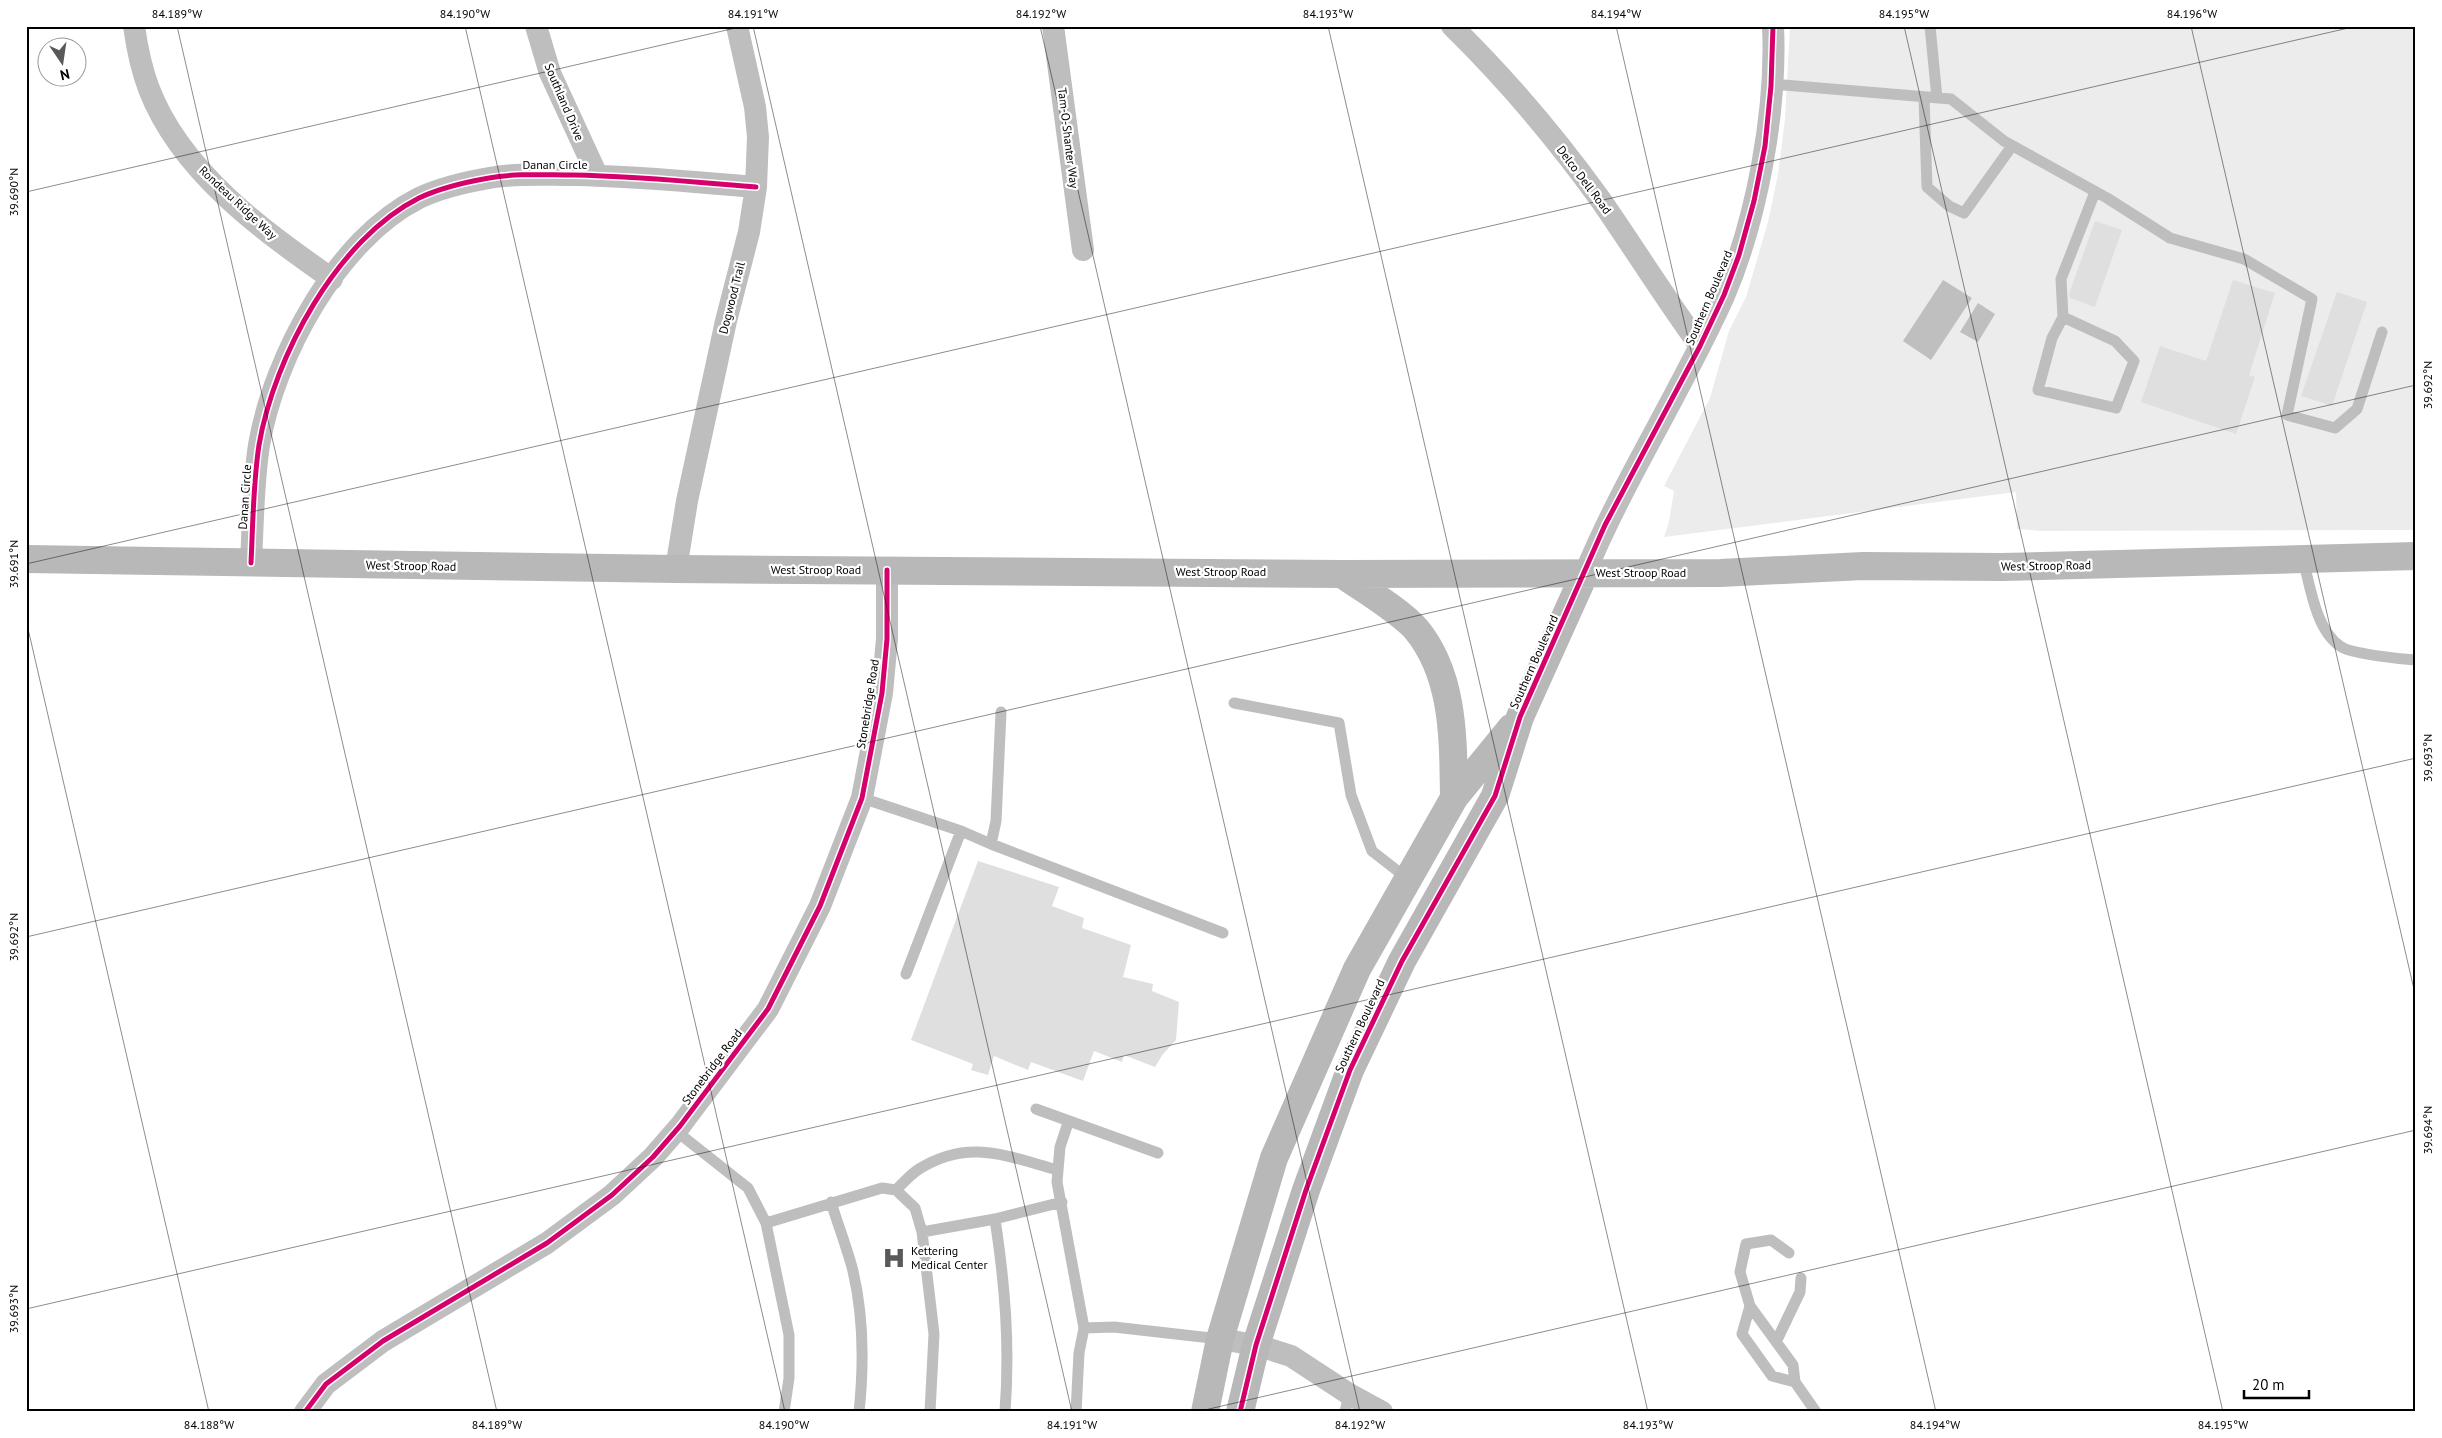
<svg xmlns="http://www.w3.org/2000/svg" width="2442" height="1438" font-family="'PT Sans',sans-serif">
  <rect width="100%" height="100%" fill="#fff"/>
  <path fill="#ececec" d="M1790 26H2416V530L2042 531 2017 529 2016 492 1664 537 1669 522 1674 491 1664 486 1710 398 1729 331 1746 297 1768 222 1778 174 1785 119Z"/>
  <path fill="#bfbfbf" d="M1943 280 1972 298 1931 360 1903 341Z
    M1978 303 1995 314 1978 342 1960 332Z"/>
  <path fill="#dfdfdf" d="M2095 221 2122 230 2095 307 2070 298 2069 294Z
    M2233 280 2275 293 2249 375 2255 377 2236 434 2141 402 2160 346 2206 361Z
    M2337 292 2367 302 2332 406 2301 396Z
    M978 861 1059 887 1052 906 1084 918 1082 928 1131 945 1123 977 1153 984 1152 991 1179 1002 1176 1040 1163 1054 1155 1067 1124 1055 1122 1062 1094 1051 1083 1081 1031 1062 1028 1070 994 1056 988 1075 971 1070 973 1064 911 1040Z"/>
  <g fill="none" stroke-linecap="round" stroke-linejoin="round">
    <path stroke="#bebebe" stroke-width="11" d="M1930 26 1937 98
      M1771 84 1951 99 2004 141 2107 198 2170 238 2244 259 2312 299 2287 415 2335 428 2357 409 2382 332
      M1924 97 1927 187 1949 206 1964 213 2012 146
      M2063 317 2052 338 2038 390 2116 408 2134 361 2115 341 2063 317 2061 279 2095 192
      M2303 559C2310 586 2316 630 2340 646 2350 654 2401 659 2416 660
      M1234 703 1339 723 1351 795 1372 851 1408 879
      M862 798 961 831 991 844 1223 933
      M991 844 996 821 1001 712
      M906 974 961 831
      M1036 1109 1158 1153
      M1068 1123 1060 1147 1057 1182 1084 1328 1079 1353 1076 1412
      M676 1131 748 1188 766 1223
      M896 1190C903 1183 911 1174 919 1169 969 1138 1006 1156 1058 1170
      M831 1202C838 1225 847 1248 853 1271 864 1318 864 1365 859 1412
      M995 1219C1005 1285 1010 1345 1005 1412
      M922 1232 995 1219 1062 1202
      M1789 1253 1771 1240 1746 1244 1740 1272 1750 1306 1793 1365 1795 1382 1816 1412
      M1750 1306 1742 1334 1772 1376 1795 1382
      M1084 1328 1114 1327 1220 1339
      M1776 1342 1800 1292 1801 1278
      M784 1412 789 1378V1335L766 1223 882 1188 896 1190 915 1208 922 1232 934 1334 930 1412
      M1345 1412 1349 1394"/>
    <path stroke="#bebebe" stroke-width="22" d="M134 26C137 48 141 68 149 89 181 172 262 230 332 279
      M536 26 550 73 597 175
      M1053 26 1083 250
      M1452 26C1506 79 1556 138 1600 199 1634 248 1665 298 1700 346
      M251 563C253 523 253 484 259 445 274 357 337 239 419 198 440 188 466 182 489 178 516 173 545 175 573 175 634 176 695 182 756 187
      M676 569 687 501 726 321 749 232 756 187 758 137 755 107 737 26
      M1585 573C1625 477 1682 390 1724 296 1757 219 1777 110 1773 26
      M1220 1339 1256 1345 1291 1356 1349 1394 1382 1412
      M305 1412 326 1384 383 1341 547 1243 612 1195 653 1157 680 1126 768 1009 820 906 862 798 882 693 887 639V570"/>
    <path stroke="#b8b8b8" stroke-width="28" d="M26 559 676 569 1342 574 1720 573 1863 566 2002 567 2416 556
      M1342 574C1363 589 1399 610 1416 629 1455 676 1453 741 1454 798
      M1205 1412 1220 1339 1274 1158 1357 969 1454 798 1511 728
      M1240 1412 1256 1345 1306 1190 1350 1070 1402 961 1495 796 1520 717 1585 573"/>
    <defs>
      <path id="cycleway" d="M251 563C253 523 253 484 259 445 274 357 337 239 419 198 440 188 466 182 489 178 516 173 545 175 573 175 634 176 695 182 756 187
        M305 1412 326 1384 383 1341 547 1243 612 1195 653 1157 680 1126 768 1009 820 906 862 798 882 693 887 639V570
        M1240 1412 1256 1345 1306 1190 1350 1070 1402 961 1495 796 1520 717 1605 525 1700 346 1724 295 1739 255 1754 201 1765 146 1771 86 1773 26"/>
    </defs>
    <use href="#cycleway" stroke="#fff" stroke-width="8"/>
    <use href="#cycleway" stroke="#d6006c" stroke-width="5"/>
  </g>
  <path fill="none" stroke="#000" stroke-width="1" stroke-opacity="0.45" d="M177 26 497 1412M465 26 785 1412M753 26 1072 1412M1040 26 1360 1412M1328 26 1648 1412M1616 26 1936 1412M1904 26 2223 1412M2191 26 2416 998M26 192 744 26M26 564 2357 26M26 620 209 1412M26 937 2416 385M26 1309 2416 758M1196 1412 2416 1130"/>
  <defs>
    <symbol id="hospital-bare" viewBox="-9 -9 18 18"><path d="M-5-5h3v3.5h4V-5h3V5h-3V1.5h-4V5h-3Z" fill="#595959" stroke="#fff" stroke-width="2.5" paint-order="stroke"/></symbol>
  </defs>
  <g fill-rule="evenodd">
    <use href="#hospital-bare" x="878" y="1242" width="32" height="32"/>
  </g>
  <g text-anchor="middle" stroke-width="4.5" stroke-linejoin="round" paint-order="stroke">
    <g font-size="12" fill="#000" stroke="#fff">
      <text transform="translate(564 102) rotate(67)" y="4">Southland Drive</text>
      <text transform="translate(1068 138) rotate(83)" y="4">Tam-O-Shanter Way</text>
      <text x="555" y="169">Danan Circle</text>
      <text transform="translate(1584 180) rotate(53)" y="4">Delco Dell Road</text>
      <text transform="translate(238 203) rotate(43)" y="4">Rondeau Ridge Way</text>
      <text transform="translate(732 298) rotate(-76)" y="4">Dogwood Trail</text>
      <text transform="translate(1709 298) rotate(-67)" y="4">Southern Boulevard</text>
      <text transform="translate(245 497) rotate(-86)" y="4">Danan Circle</text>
      <text transform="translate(411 566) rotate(1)" y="4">West Stroop Road</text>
      <text transform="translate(2046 566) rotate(-1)" y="4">West Stroop Road</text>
      <text x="816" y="574">West Stroop Road</text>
      <text x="1221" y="576">West Stroop Road</text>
      <text x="1641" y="577">West Stroop Road</text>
      <text transform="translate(1534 662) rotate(-66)" y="4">Southern Boulevard</text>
      <text transform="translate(868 704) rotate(-81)" y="4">Stonebridge Road</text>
      <text transform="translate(1360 1026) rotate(-65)" y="4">Southern Boulevard</text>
      <text transform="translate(712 1067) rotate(-53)" y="4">Stonebridge Road</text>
    </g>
    <g font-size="12" fill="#000" stroke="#fff" text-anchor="start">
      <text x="911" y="1255">Kettering<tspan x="911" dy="14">Medical Center</tspan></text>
    </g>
  </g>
  <rect width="2442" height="1438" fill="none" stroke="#ffffff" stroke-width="55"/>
  <g transform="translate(62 62) rotate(167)"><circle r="24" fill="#ffffff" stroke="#999999"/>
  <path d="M0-4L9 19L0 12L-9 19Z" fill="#595959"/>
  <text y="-8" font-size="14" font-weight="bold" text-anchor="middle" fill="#000000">N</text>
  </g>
  <path d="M2244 1390v8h65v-8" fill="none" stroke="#000000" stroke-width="2.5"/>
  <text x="2252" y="1390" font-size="15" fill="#000000" stroke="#ffffff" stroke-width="4" paint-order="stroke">20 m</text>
  <rect x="28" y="28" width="2386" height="1382" fill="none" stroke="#000" stroke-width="2"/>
  <g font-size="12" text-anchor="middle" fill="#000">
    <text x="177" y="18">84.189°W</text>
    <text x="465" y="18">84.190°W</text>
    <text x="753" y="18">84.191°W</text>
    <text x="1041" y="18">84.192°W</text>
    <text x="1328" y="18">84.193°W</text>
    <text x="1616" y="18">84.194°W</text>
    <text x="1904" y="18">84.195°W</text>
    <text x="2192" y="18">84.196°W</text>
    <text transform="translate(14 192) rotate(-90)" y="4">39.690°N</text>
    <text transform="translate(2428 385) rotate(-90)" y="4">39.692°N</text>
    <text transform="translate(14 564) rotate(-90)" y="4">39.691°N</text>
    <text transform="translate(2428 758) rotate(-90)" y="4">39.693°N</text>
    <text transform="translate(14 937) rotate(-90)" y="4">39.692°N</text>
    <text transform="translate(2428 1130) rotate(-90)" y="4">39.694°N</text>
    <text transform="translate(14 1309) rotate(-90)" y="4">39.693°N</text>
    <text x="209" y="1429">84.188°W</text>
    <text x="497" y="1429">84.189°W</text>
    <text x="784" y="1429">84.190°W</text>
    <text x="1072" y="1429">84.191°W</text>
    <text x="1360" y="1429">84.192°W</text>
    <text x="1648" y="1429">84.193°W</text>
    <text x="1935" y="1429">84.194°W</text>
    <text x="2223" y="1429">84.195°W</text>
  </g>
</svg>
